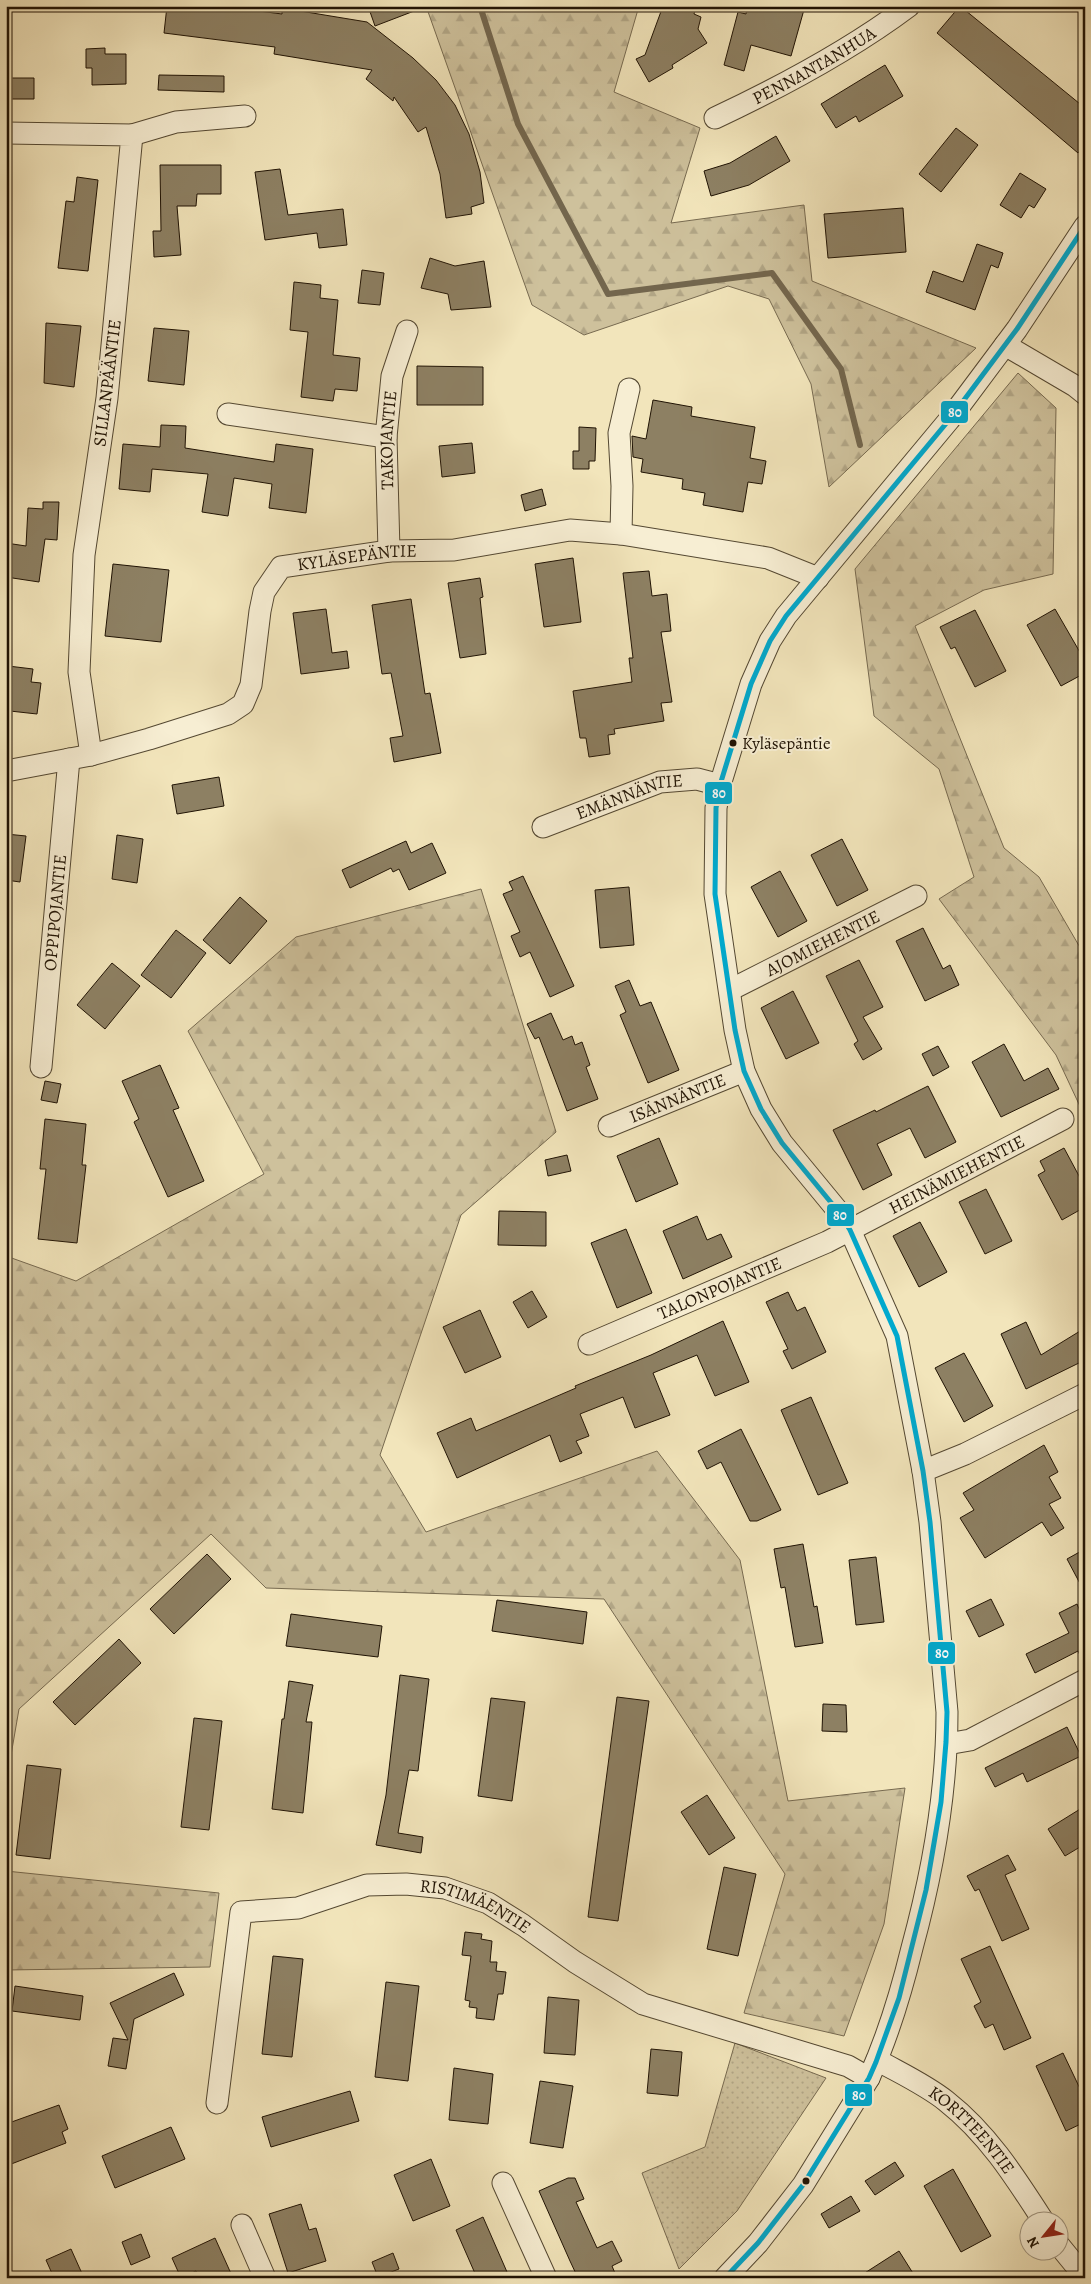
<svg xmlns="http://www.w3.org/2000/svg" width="1091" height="2284" font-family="Alegreya,serif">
  <defs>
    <pattern id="grass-dots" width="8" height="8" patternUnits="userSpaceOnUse" patternTransform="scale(1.25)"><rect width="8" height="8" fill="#cec19c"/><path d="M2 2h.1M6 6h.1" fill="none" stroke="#b1a585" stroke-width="1.8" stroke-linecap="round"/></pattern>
    <pattern id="forest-firs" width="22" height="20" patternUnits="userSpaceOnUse" patternTransform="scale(1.25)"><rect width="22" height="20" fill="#cec19c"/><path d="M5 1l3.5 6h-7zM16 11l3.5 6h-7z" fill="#b1a585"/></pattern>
  </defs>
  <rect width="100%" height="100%" fill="#f2e5bb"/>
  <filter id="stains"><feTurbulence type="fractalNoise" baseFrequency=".004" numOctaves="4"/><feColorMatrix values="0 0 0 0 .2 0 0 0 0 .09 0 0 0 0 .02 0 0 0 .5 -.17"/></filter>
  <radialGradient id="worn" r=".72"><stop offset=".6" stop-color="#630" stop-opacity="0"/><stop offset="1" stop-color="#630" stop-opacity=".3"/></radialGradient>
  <path fill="url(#grass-dots)" stroke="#776a50" d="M735 2043 826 2078 737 2211 679 2269 642 2173 705 2147Z"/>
  <path fill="url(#forest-firs)" stroke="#776a50" d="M426 6H639L614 92 700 128 671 223 804 205 812 281 976 348 829 487 811 384 769 299 728 286 584 335 532 305Z
    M1018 373 1056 408 1053 574 984 590 915 626 1004 848 1039 877 1085 956V1117L1056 1055 939 899 974 877 939 769 874 716 855 569Z
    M481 889 556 1132 461 1215 380 1455 426 1532 657 1451 740 1560 788 1801 905 1788 884 1924 844 2036 744 2013 785 1874 604 1599 266 1588 211 1534 19 1709 6 1784V1256L76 1281 264 1174 188 1031 296 937Z
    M6 1871 219 1893 210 1967 6 1970Z"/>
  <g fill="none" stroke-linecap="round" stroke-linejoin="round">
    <path stroke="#73664d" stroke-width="6" d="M480 6 518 124 608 294 772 273 841 369 860 445"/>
  </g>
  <path fill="#8d8063" stroke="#201304" d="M167 6H252L251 10 282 14V8L367 22 413 58 436 80 455 105 469 134 480 172 484 203 471 207 472 214 446 218 440 174 426 127 418 132 394 97 393 101 366 79 372 70 274 54 275 47 164 33Z
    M368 6H422V8L375 26Z
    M663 6H696L694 14 701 17 698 29 707 43 672 65 673 68 649 82 636 59 645 55Z
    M747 6H805L791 56 751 45 744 71 724 65 738 12 746 14Z
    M960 6 1085 108V145L1078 153 937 33Z
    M105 48V54H126V84L92 85V68H86V49Z
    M885 65 903 96 859 122 856 116 836 128 821 104Z
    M159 75 224 76V92L158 90Z
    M6 78H34V99H6Z
    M956 128 978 145 941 192 919 174Z
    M776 136 790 161 749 185 711 196 704 171 730 163Z
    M160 165H221V194H197L196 206H177L181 255 154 257 153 231H161Z
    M280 169 288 215 343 209 347 245 319 248 317 233 265 240 255 172Z
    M1020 173 1046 189 1034 208 1029 205 1021 218 1000 205Z
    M77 177 98 180 88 271 58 268 66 201 74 202Z
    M903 208 906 252 828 258 824 214Z
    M977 244 1003 253 998 268 991 265 975 310 926 292 933 271 963 282Z
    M430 258 455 266 484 261 491 307 451 310 448 294 421 288Z
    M362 270 384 273 380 305 358 303Z
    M294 282 321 285 320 298 338 300 333 355 360 358 357 391 335 389 333 401 301 397 308 332 290 330Z
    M46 323 81 326 74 387 44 383Z
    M154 328 189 331 184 385 148 381Z
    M417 366 483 367V405H417Z
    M653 400 692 407 691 416 755 427 750 458 766 461 762 484 748 482 743 512 703 505 705 493 682 489 683 479 641 472 643 459 633 457 632 436 646 439Z
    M161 425 186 426 185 448 274 462 276 444 313 449 306 513 269 508 272 484 234 478 228 516 202 512 208 474 152 469 150 492 119 489 123 444 160 447Z
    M579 427 596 428 595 461H589V469H573V451H579Z
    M472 443 475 473 442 477 439 446Z
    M542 489 546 505 525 511 521 495Z
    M43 502H59L57 540 45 539 39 582 6 577V543L26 546 28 508 43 509Z
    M573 558 581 622 544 627 535 564Z
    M113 564 169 570 161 642 105 636Z
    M649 571 652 596 667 594 671 631 661 632 672 702 661 703 664 721 614 729 615 734 608 735 610 754 589 757 586 738H580L573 691 632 682 629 658H633L623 573Z
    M480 578 483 597 480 598 486 654 460 658 448 583Z
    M411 599 425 694 430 693 441 753 394 762 390 738 403 736 391 673 382 674 372 605Z
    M326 609 332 653 347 651 349 668 301 674 293 613Z
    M1055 609 1085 661V673L1061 686 1027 625Z
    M975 610 1006 671 975 687 955 647 951 649 940 627Z
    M8 666 33 669 31 682 41 683 37 714 10 711 11 698 6 697Z
    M219 777 224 806 177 814 172 785Z
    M6 834 26 836 20 882 6 880Z
    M117 835 143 839 137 883 112 879Z
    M842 839 868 890 837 906 811 855Z
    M406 841 411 853 432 843 446 873 409 890 399 869 393 872 391 868 350 888 342 870Z
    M780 871 807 921 778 937 751 887Z
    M523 876 574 986 550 997 530 952 520 957 511 936 520 932 503 894 513 890 509 882Z
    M629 887 634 945 600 948 595 890Z
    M240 897 267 921 230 964 203 940Z
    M923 928 943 969 950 965 959 985 925 1001 896 941Z
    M176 930 206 953 171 998 141 975Z
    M859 960 883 1007 863 1017 882 1049 863 1060 854 1044 858 1041 826 976Z
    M112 963 140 986 105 1029 77 1005Z
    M629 980 640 1006 651 1002 679 1070 648 1083 620 1015 626 1012 615 986Z
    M793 991 819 1043 786 1059 761 1008Z
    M551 1013 563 1040 572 1036 575 1045 582 1042 590 1065 586 1067 598 1099 567 1111 539 1037 535 1039 527 1024Z
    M1004 1044 1024 1081 1048 1068 1059 1089 1001 1117 972 1062Z
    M938 1046 949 1067 933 1076 922 1054Z
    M160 1065 179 1108 173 1110 204 1181 168 1197 134 1122 139 1119 122 1081Z
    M45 1081 61 1084 57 1103 41 1100Z
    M928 1086 956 1142 925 1158 910 1128 877 1144 892 1175 863 1190 833 1130 875 1110 876 1112Z
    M45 1119 86 1124 82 1165H86L77 1243 38 1239 46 1169H40Z
    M659 1138 678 1184 636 1202 617 1156Z
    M1064 1148 1085 1187V1207L1062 1220 1038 1175 1045 1171 1040 1161Z
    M567 1155 571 1171 548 1176 545 1160Z
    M986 1189 1012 1241 985 1254 959 1202Z
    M499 1211 546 1212V1246L498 1245Z
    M697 1216 707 1240 721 1234 732 1257 683 1279 663 1231Z
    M920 1222 947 1272 919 1287 893 1236Z
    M626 1229 652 1293 617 1308 591 1243Z
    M532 1291 547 1317 528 1328 513 1302Z
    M788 1292 797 1311 805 1307 826 1352 792 1369 783 1351 788 1349 766 1302Z
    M480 1310 501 1357 465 1373 443 1327Z
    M723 1321 749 1382 715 1396 697 1355 653 1373 670 1415 635 1428 623 1397 580 1414 589 1436 576 1441 582 1453 560 1462 550 1435 457 1478 437 1433 471 1418 476 1431 576 1388 575 1386 651 1355Z
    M1026 1322 1041 1355 1085 1328V1360L1026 1389 1001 1334Z
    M964 1353 993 1406 964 1422 935 1368Z
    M811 1397 848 1483 818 1495 781 1410Z
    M741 1429 781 1510 757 1521H750L721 1462 707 1469 698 1451Z
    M1044 1445 1058 1472 1049 1477 1061 1498 1049 1504 1064 1528 1051 1536 1042 1522 985 1558 960 1518 974 1510 963 1493Z
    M803 1544 814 1607 817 1606 823 1643 795 1647 785 1587 781 1588 774 1549Z
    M1085 1549V1593L1067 1559Z
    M207 1554 231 1579 174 1634 150 1609Z
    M876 1557 884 1622 856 1625 849 1560Z
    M991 1599 1004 1625 979 1637 966 1611Z
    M497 1600 587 1612 583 1644 492 1631Z
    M1077 1604 1080 1611 1085 1609V1666L1078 1651 1035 1673 1026 1654 1069 1633 1059 1613Z
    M291 1614 382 1626 378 1657 286 1646Z
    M119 1639 141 1663 75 1725 53 1702Z
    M400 1675 429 1679 418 1771 409 1770 398 1833 423 1837 421 1853 376 1845 386 1795Z
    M289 1681 313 1685 306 1722H312L303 1813 272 1809 282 1719H284Z
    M617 1697 649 1701 618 1921 588 1917Z
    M491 1698 525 1702 512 1801 478 1796Z
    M823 1704 846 1705 847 1732 822 1731Z
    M194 1718 222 1721 209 1830 181 1827Z
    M1067 1727 1081 1756 1027 1782 1023 1773 995 1787 985 1768Z
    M27 1765 61 1769 50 1859 16 1855Z
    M707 1795 735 1838 709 1855 681 1812Z
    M1085 1806V1844L1065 1856 1048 1829Z
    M1008 1855 1016 1870 1005 1875 1029 1929 1002 1941 979 1889 975 1891 967 1876Z
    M724 1867 756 1874 738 1956 707 1949Z
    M465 1932 482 1934 481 1939 492 1941 490 1962H497L496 1971 506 1972 503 1994H498L494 2020 476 2018 477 2008 469 2007 470 2001 465 2000 471 1956 462 1955Z
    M990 1946 1031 2038 1004 2050 993 2024 985 2028 974 2006 981 2002 961 1959Z
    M273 1956 303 1959 292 2057 262 2054Z
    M174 1973 184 1995 134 2019 126 2069 108 2066 113 2038 128 2040 110 2003Z
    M386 1982 419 1986 408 2081 375 2077Z
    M15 1986 83 1996 80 2020 12 2011Z
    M548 1997 579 2000 575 2055 544 2053Z
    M651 2049 682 2052 678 2096 647 2093Z
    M1063 2053 1085 2099V2122L1066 2131 1036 2066Z
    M454 2068 493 2074 488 2124 449 2120Z
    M540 2081 573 2086 563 2148 530 2143Z
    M350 2091 359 2121 271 2147 262 2117Z
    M59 2105 68 2129 62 2132 66 2143 6 2166V2124Z
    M171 2127 185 2159 115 2188 102 2156Z
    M431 2159 450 2206 413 2221 394 2175Z
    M895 2162 904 2176 875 2195 865 2181Z
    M953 2169 991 2236 961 2252 924 2186Z
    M568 2178H575L584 2199 576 2202 597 2248 612 2241 622 2261 612 2266 617 2278H578L570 2261 539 2191Z
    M851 2196 860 2211 829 2228 821 2214Z
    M301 2204 309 2230 316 2228 326 2261 288 2273 269 2214Z
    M483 2217 507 2272 495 2278H477L456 2230Z
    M141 2234 150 2257 131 2265 122 2242Z
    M215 2238 233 2278H199L196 2271 181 2278 172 2258Z
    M71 2249 84 2278H54L46 2260Z
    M899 2251 916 2278H857Z
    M393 2253 399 2269 378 2277 372 2262Z"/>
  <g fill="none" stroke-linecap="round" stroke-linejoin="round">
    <defs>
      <g id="minor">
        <path id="s1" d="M715 118C783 86 849 51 909 6"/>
        <path d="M6 133 132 135 107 398 84 555 79 672 91 755"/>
        <path d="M132 135 176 122 245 116"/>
        <path d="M1005 345 1075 386 1085 394"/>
        <path d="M228 414 386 437"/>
        <path d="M621 534 622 486 619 433 629 389"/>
        <path id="s2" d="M389 551 386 437 392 376 407 331"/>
        <path id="s3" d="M6 771 91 755 149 739 228 714 243 704 251 685 260 611 264 592 281 567 389 551 454 550 570 530 621 534 768 558 818 578"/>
        <path id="s4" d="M543 827 660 782 697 779 720 785"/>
        <path id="s5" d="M730 990 916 896"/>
        <path id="s6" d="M41 1067 69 759"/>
        <path id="s7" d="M609 1126 744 1071"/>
        <path id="s8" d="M589 1344 827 1242 1063 1119"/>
        <path d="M923 1471 965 1454 1085 1394"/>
        <path d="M947 1744 970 1740 1085 1680"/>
        <path id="s9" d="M877 2060C900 2073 926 2085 946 2101 988 2134 1015 2177 1044 2222"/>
        <path id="s10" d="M217 2103 241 1912 298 1908 367 1885 406 1884 445 1888 488 1903 523 1925 575 1962 643 2004 848 2066 869 2078"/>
        <path d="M503 2183 546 2278"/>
        <path d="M242 2225 265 2278"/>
        <path d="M1058 2244 1085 2277"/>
        <path d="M725 2278 758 2243 803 2185 869 2078C888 2036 901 1993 912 1948 933 1871 947 1792 947 1712L930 1522 923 1471 897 1336 850 1230 838 1211 782 1143 761 1109 744 1071 735 1030 715 894 716 808 720 785 751 684 770 641 786 616 949 420 1017 329 1085 226"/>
      </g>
    </defs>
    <use href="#minor" stroke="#544832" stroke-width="23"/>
    <use href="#minor" stroke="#f7eed3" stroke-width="21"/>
    <defs>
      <path id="bus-1" d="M725 2278 758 2243 803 2185 869 2078 876 2062 899 1998 926 1890 941 1802 946 1742 947 1712 930 1522 923 1471 897 1336 850 1230 838 1211 782 1143 761 1109 744 1071 735 1030 715 894 716 808 720 785 751 684 770 641 786 616 949 420 1017 329 1085 226"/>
    </defs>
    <use href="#bus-1" stroke="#f7eed3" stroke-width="9"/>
    <use href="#bus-1" stroke="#00a9ce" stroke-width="5"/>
  </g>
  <g fill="#201304" stroke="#f7eed3" stroke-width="2">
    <circle cx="733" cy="743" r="4.5"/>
    <circle cx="806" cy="2181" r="4.5"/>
  </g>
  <g text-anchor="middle" stroke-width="4" stroke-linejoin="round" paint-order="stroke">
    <g font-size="17" fill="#201304" stroke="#f7eed3" text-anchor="start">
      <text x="742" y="749">Kyläsepäntie</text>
    </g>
    <g font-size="18" fill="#201304" stroke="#f7eed3">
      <text dy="6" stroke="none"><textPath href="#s1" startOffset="112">PENNANTANHUA</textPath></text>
      <text transform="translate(107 383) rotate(-83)" y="6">SILLANPÄÄNTIE</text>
      <text dy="6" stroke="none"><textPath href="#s2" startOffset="111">TAKOJANTIE</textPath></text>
      <text dy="6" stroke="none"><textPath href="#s3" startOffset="469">KYLÄSEPÄNTIE</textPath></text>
      <text dy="6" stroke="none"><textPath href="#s4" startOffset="92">EMÄNNÄNTIE</textPath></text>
      <text dy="6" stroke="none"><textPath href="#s6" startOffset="155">OPPIPOJANTIE</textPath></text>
      <text dy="6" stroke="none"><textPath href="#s5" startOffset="104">AJOMIEHENTIE</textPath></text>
      <text dy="6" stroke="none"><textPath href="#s7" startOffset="74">ISÄNNÄNTIE</textPath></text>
      <text dy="6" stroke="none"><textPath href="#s8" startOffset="405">HEINÄMIEHENTIE</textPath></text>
      <text dy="6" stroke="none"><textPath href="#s8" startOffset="142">TALONPOJANTIE</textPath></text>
      <text dy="6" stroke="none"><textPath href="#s10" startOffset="435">RISTIMÄENTIE</textPath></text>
      <text dy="6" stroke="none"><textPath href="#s9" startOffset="119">KORTTEENTIE</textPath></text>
    </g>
  </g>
  <g stroke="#f7eed3" stroke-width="2">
    <rect x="940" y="400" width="29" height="24" rx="5" fill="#00a9ce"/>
    <rect x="704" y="781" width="29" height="24" rx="5" fill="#00a9ce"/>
    <rect x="826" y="1203" width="29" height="24" rx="5" fill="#00a9ce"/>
    <rect x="927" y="1641" width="29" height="24" rx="5" fill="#00a9ce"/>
    <rect x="844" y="2083" width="29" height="24" rx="5" fill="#00a9ce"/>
  </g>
  <g font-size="14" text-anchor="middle" font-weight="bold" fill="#fff">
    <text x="955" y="417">80</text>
    <text x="719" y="798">80</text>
    <text x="840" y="1220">80</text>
    <text x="942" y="1658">80</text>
    <text x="859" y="2100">80</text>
  </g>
  <rect width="1091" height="2284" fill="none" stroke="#f2e5bb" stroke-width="25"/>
  <rect x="8" y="8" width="1076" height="2269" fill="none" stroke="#201304" stroke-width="2.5"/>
  <rect x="12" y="12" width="1066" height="2259" fill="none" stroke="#201304"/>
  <g transform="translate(1044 2236) rotate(240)"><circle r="24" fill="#f7eed3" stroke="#a19680"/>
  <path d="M0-4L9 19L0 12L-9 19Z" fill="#8f2418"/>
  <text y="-8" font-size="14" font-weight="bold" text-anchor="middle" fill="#201304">N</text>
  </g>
  <rect width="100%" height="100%" filter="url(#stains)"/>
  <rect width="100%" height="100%" fill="url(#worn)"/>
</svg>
